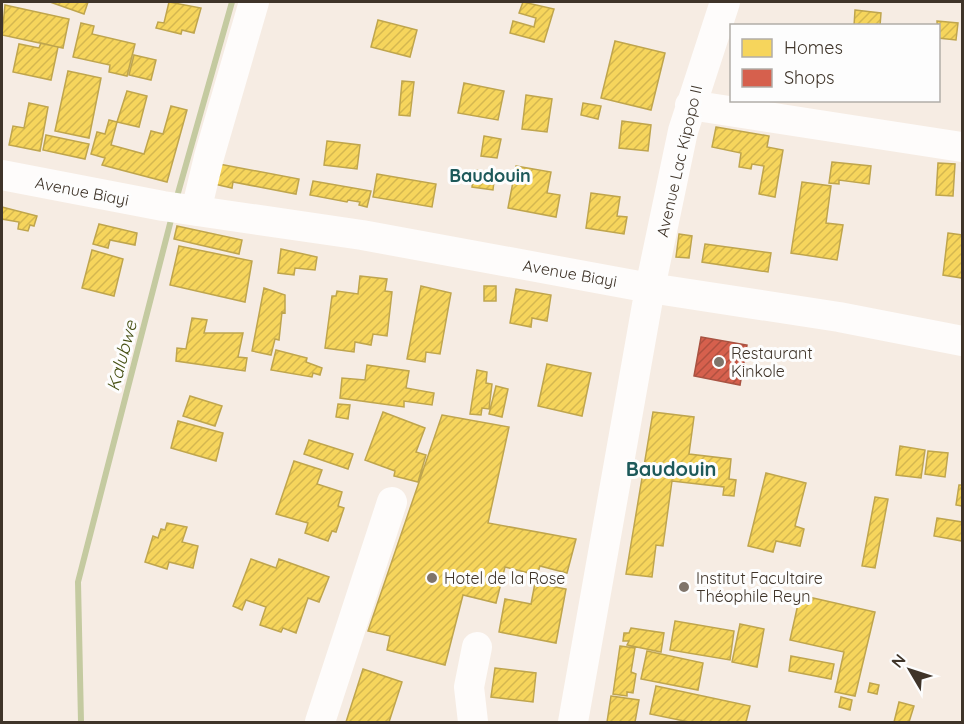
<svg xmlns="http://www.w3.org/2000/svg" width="964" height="724" font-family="Quicksand,sans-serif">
  <defs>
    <pattern id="homes-hatch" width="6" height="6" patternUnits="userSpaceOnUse" patternTransform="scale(1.5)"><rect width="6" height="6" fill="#f6d55c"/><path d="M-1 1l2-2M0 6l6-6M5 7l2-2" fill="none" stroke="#d4b750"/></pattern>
    <pattern id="shops-hatch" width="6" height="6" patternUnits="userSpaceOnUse" patternTransform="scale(1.5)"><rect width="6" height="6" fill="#d6604d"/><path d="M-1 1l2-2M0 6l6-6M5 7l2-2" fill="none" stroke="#af5040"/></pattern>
  </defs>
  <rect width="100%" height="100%" fill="#f6ece3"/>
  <path fill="url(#homes-hatch)" stroke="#bfa54d" stroke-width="1.5" d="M50 2H88L84 14Z
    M169 2 201 8 194 33 182 30 181 34 156 28 158 22 164 23Z
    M523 2 554 9 544 42 510 33 513 21 534 27 536 18 519 13Z
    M5 5 69 19 63 48 2 35Z
    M855 10 881 13 880 26H854Z
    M378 20 417 30 410 57 371 47Z
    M937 21 958 23 956 40 938 38Z
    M81 23 94 26 92 34 135 44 127 76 109 72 110 65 73 57Z
    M615 41 665 53 651 110 601 98Z
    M41 43 58 47 51 80 13 72 19 44 39 48Z
    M134 55 156 60 151 80 129 75Z
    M68 71 101 78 89 138 55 131Z
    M402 81 414 82 410 116 399 115Z
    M464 83 504 91 498 120 458 113Z
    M127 91 147 96 139 127 117 122Z
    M526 95 552 99 547 132 522 129Z
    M29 103 48 107 40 151 9 145 13 126 24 128Z
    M583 103 601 106 598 119 581 115Z
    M171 106 187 110 167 182 102 165 105 158 91 154 97 132 105 134 109 120 117 122 111 145 144 154 151 131 163 134Z
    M622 121 651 125 648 151 619 148Z
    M716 127 769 136 767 147 783 150 775 197 759 194 764 166 752 164 751 169 739 167 741 153 712 147Z
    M46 135 89 144 85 159 43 150Z
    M484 136 501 139 497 158 481 156Z
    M327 141 360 145 357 169 324 165Z
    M832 162 871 166 869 184 839 180V184L829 183Z
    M938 163 955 164 953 196 936 195Z
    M219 164 299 179 296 194 233 182 232 188 214 184Z
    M516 166 551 172 547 193 560 195 556 217 508 208Z
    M474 170 495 173 493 190 472 187Z
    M377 174 436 184 432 207 373 197Z
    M313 181 371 191 367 207 359 205 360 202 348 200 347 202 310 195Z
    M802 182 831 186 826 223 843 225 837 260 791 253Z
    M591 193 620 197 617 216 627 217 624 234 586 228Z
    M2 207 37 216 34 226 30 225 28 231 18 229 19 222 2 219Z
    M99 224 137 233 135 245 110 240 108 248 93 244Z
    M177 226 242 240 239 254 174 239Z
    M948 233 962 235V278L943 275Z
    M679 234 692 236 689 258 676 257Z
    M705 244 771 253 768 272 702 262Z
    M179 246 252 261 245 302 170 285Z
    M281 249 317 257 315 270 295 268 294 275 278 273Z
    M92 250 123 259 114 296 82 288Z
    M360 276 387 279 385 291 392 292 387 336 373 334 371 345 355 342 354 352 325 348 332 296H336L337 291 358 294Z
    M421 286 451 293 440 354 426 352 425 362 407 359Z
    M484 286H496V301H484Z
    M264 288 285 295V313L282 312 279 340 275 339 271 355 252 351Z
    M516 289 551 295 547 321 532 318 531 327 510 323Z
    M192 318 207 320 204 333H243L238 357 247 358 245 371 176 361 177 348 186 349Z
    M276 350 307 358 306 362 322 368 320 375 313 373 312 377 271 370Z
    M547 364 591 373 582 416 538 406Z
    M367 365 409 371 406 388 434 393 432 405 404 401V407L340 398 342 378 365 380Z
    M477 370 487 372 486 383 492 384 489 409 482 408 481 415 470 414Z
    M496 386 508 389 502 417 489 414Z
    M190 396 222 406 215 426 183 416Z
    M338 404 350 405 348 419 336 417Z
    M383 412 425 428 416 452 426 455 418 482 394 476 395 471 365 460Z
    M653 412 694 417 689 454 731 459 729 479 736 480 734 496 723 495 724 487 672 481 663 546 656 545 652 577 626 574Z
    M442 415 509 427 488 523 576 539 567 573 540 566 537 575 505 567 496 603 463 595 445 665 387 650 390 636 368 631Z
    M178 421 223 433 216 461 171 448Z
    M309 440 353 454 348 469 304 454Z
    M900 446 925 450 921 478 896 475Z
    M928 451 948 453 945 477 925 474Z
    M294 461 322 470 317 484 342 492 338 506 344 508 336 532 332 531 328 541 305 533 308 523 276 514Z
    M766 473 806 483 795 526 804 529 800 546 776 541 773 552 748 546Z
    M959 485H962V506L956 505Z
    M875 497 888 499 875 568 862 566Z
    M937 518 962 522V541L934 536Z
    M167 523 187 527 182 542 198 546 193 568 169 562 167 569 145 562 153 536 158 538 161 529 165 530Z
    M251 559 276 568 279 559 329 577 319 602 308 598 296 633 283 628 281 632 260 625 266 607 246 600 242 610 233 606Z
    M535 583 566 589 556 643 499 632 505 599 531 604Z
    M800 595 875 612 855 696 835 692 844 652 790 640Z
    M675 621 734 631 730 660 670 650Z
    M740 624 764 629 757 667 732 662Z
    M631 628 664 633 661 652 627 645 629 641H623L624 633H629Z
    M620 646 635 648 631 672 636 674 633 693 627 692V696L613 694Z
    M647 651 703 663 698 690 641 679Z
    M791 656 834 664 831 679 789 671Z
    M495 668 536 673 533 702 491 697Z
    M363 669 402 682 389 722H346Z
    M870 683 879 685 877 694 868 692Z
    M656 686 750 706 746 722H689L650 714Z
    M611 696 639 700 635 722H607Z
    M841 697 852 700 850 710 839 707Z
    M899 702 914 706 909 722H894Z"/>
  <path fill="url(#shops-hatch)" stroke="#a95342" stroke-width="1.5" d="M701 337 747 345 740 385 694 376Z"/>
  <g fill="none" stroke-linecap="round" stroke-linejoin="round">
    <path stroke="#c4caa0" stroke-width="6" d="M176 200 232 2
      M81 722 78 582 172 216"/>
    <path stroke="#fefcfb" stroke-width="30" d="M690 105 962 147
      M2 175 163 206 362 235 650 288 839 317 962 341
      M196 211 209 157 254 2
      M320 722 392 502
      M473 722 469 687 477 647
      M573 722 650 288 683 131 725 2"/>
  </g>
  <g fill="#7f746a" stroke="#fdfdfd" stroke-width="2">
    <circle cx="719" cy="362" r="6"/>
    <circle cx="432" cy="578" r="6"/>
    <circle cx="684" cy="587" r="6"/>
  </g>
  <g text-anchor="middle" stroke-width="6" stroke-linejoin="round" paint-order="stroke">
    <g font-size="16" fill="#3f3429" stroke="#fdfdfd">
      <text transform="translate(679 161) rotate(-77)" y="6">Avenue Lac Kipopo II</text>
      <text transform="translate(82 191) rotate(11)" y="6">Avenue Biayi</text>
      <text transform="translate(570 273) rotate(10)" y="6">Avenue Biayi</text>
    </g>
    <g font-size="16" fill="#3f3429" stroke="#fdfdfd" text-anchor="start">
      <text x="731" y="359">Restaurant<tspan x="731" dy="18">Kinkole</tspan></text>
      <text x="444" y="584">Hotel de la Rose</text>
      <text x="696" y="584">Institut Facultaire<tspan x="696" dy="18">Théophile Reyn</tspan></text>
    </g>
    <g font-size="18" font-weight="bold" fill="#1d595a" stroke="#fdfdfd">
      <text x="490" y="182">Baudouin</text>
    </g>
    <g font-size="18" font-style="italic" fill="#475114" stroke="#fdfdfd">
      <text transform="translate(122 356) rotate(-75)" y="6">Kalubwe</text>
    </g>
    <g font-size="20" font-weight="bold" fill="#1d595a" stroke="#fdfdfd">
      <text x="671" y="476">Baudouin</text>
    </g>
  </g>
  <rect width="964" height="724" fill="none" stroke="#3f3429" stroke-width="6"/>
  <rect x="730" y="24" width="210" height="78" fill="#fdfdfd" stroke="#b1ada8" stroke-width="1.5"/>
  <rect x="742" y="39" width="30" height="18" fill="#f6d55c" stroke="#b1ada8" stroke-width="1.5"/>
  <text x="784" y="54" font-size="18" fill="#3f3429">Homes</text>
  <rect x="742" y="69" width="30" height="18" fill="#d6604d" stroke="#b1ada8" stroke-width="1.5"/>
  <text x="784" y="84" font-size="18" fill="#3f3429">Shops</text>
  <g transform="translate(910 670) rotate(309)" stroke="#fdfdfd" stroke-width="4.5" paint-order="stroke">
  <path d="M0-4.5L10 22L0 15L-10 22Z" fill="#3f3429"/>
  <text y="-9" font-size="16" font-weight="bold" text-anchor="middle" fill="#3f3429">N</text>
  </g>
</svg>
